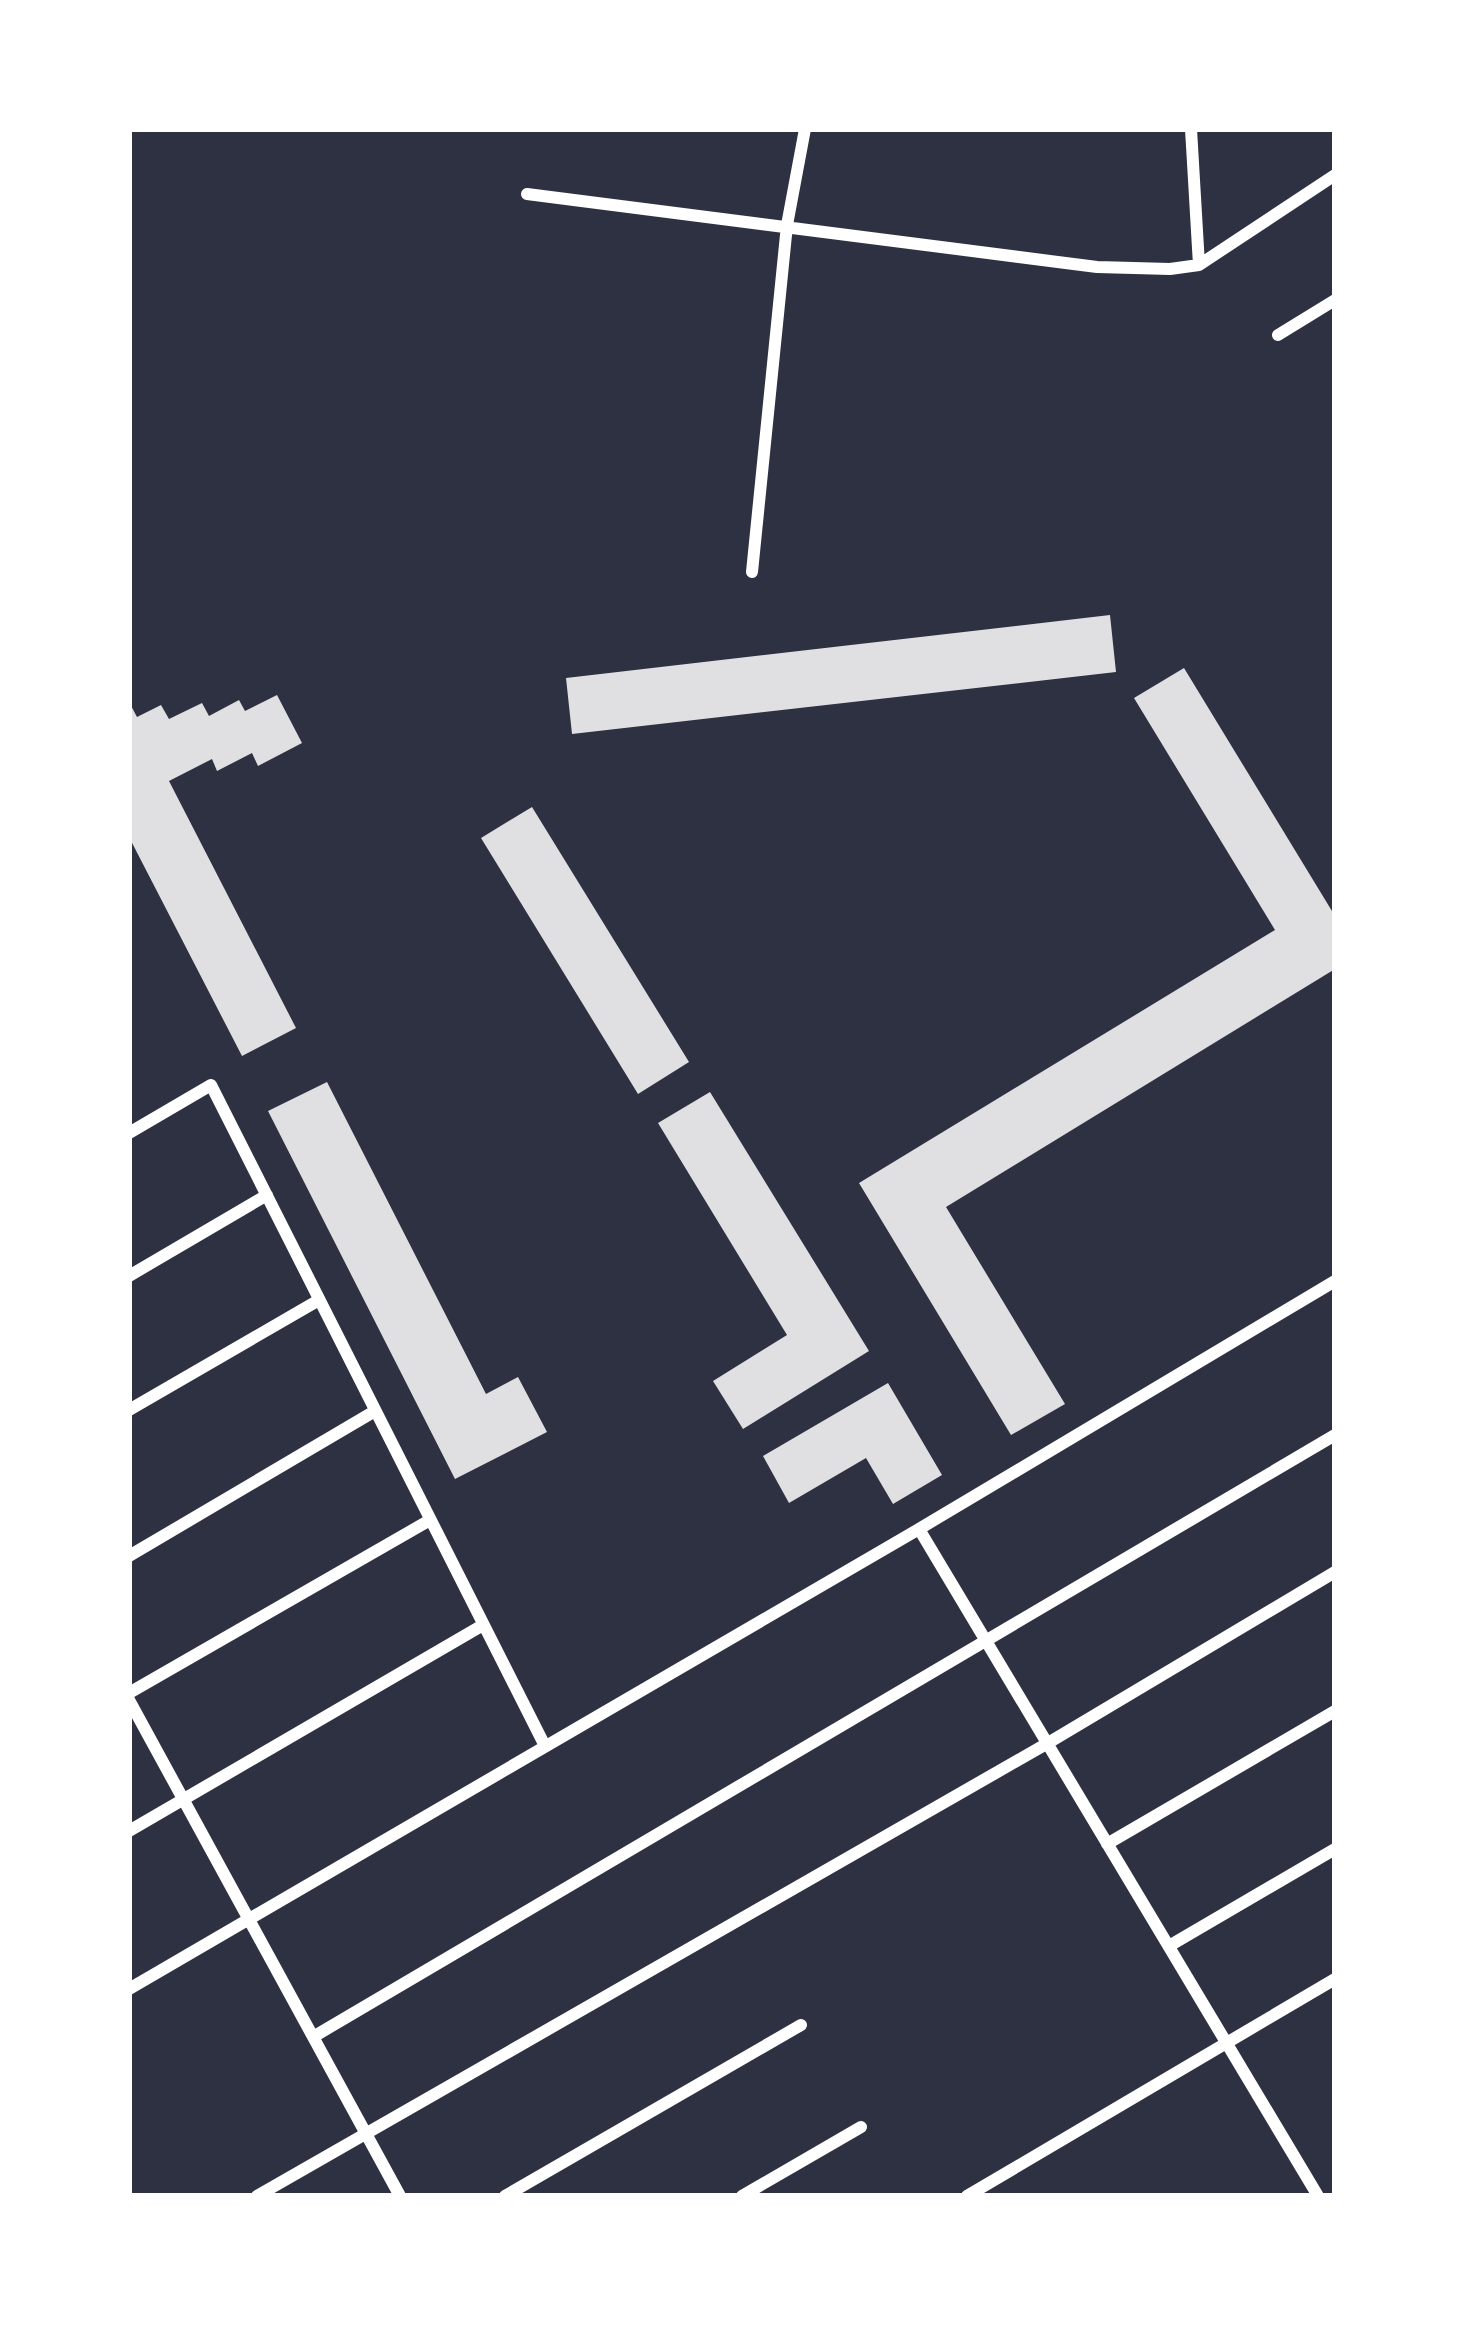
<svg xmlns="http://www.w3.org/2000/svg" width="1464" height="2325" font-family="'Source Serif 4',serif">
  <rect width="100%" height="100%" fill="#2d3142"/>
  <path fill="#e0e0e3" d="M1110 615 1116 672 572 734 566 678Z
    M1184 668 1335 916V969L946 1207 1065 1404 1011 1435 859 1183 1275 930 1134 698Z
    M277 695 302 743 258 766 252 753 217 771 212 759 169 781 296 1028 242 1056 129 837V702L137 717 161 705 169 719 202 703 209 716 239 700 245 711Z
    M532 807 689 1062 638 1094 481 838Z
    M327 1082 486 1394 518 1377 547 1432 455 1479 268 1111Z
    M710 1092 869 1351 743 1429 713 1381 787 1335 658 1123Z
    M888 1383 942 1475 893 1504 866 1458 789 1503 763 1456Z"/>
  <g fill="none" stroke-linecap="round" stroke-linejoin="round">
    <path stroke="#fff" stroke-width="12" d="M1191 129 1199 265
      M527 194 1097 267 1170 269 1199 265 1335 175
      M1278 335 1335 300
      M752 572 787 225 805 129
      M129 1133 211 1085 545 1746
      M129 1276 267 1195
      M129 1410 319 1300
      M919 1529 1318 2196
      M129 1556 375 1411
      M129 1693 430 1520
      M129 1700 400 2196
      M129 1831 483 1625
      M1107 1844 1335 1711
      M1169 1946 1335 1849
      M129 1989 919 1529 1335 1281
      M313 2037 1335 1435
      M257 2196 1048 1743 1335 1572
      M505 2196 801 2025
      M742 2196 861 2127
      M967 2196 1335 1979"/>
  </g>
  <rect width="1464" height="2325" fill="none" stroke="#ffffff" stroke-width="264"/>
</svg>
